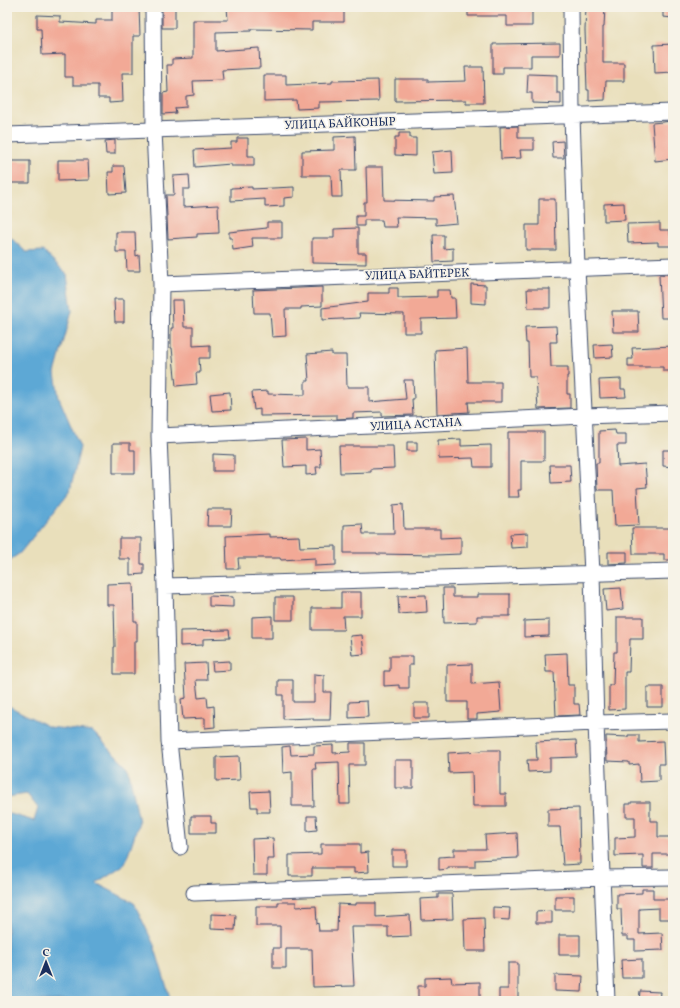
<svg xmlns="http://www.w3.org/2000/svg" width="680" height="1008" font-family="Vollkorn,serif">
  <rect width="100%" height="100%" fill="#f7f3e8"/>
  <filter id="ink" filterUnits="userSpaceOnUse"><feTurbulence type="fractalNoise" baseFrequency=".025" numOctaves="2"/><feDisplacementMap in="SourceGraphic" scale="8" xChannelSelector="R" yChannelSelector="G"/><feConvolveMatrix kernelMatrix="1 2 1 2 8 2 1 2 1" color-interpolation-filters="sRGB"/></filter>
  <filter id="wash" filterUnits="userSpaceOnUse"><feTurbulence type="fractalNoise" baseFrequency=".012" numOctaves="4" result="noise"/><feDisplacementMap in="SourceGraphic" scale="16" xChannelSelector="R" yChannelSelector="G"/><feGaussianBlur stdDeviation="0.9" result="paint"/><feColorMatrix in="noise" values="0 0 0 0 0 0 0 0 0 0 0 0 0 0 0 0 0 1.4 0 .05"/><feComposite in="paint" operator="in"/></filter>
  <g filter="url(#wash)">
    <rect width="100%" height="100%" fill="#e9dfbb"/>
    <path fill="#5da8d5" stroke="#3c6c9a" d="M7 237 11 238 26 252 43 251 67 274 72 311 55 373 59 398 80 447 70 491 20 553 7 562Z
      M7 705 49 727 93 732 128 767 139 822 125 864 96 883 134 903 154 945 171 1001H7V813L34 821 38 808 27 794 7 797Z"/>
    <g id="blocks">
      <path fill="#f2a996" d="M112 7H139L140 36H133V73H122L123 102 109 103V98H98V85H73V77H65V54L42 55 41 29H37V15L60 16V22L96 24V20H112Z
        M162 7H175V28H162Z
        M227 7 284 8V10H325V7H344V22H312V30L251 29V31L216 32V51L259 48 260 68 222 70 223 80 193 81 194 95 186 96V107L175 108 176 113 163 114V93L168 92 167 65H172V59L193 58V20H228Z
        M468 7H532V26H507V16H468Z
        M586 7H605L604 27H603V63H624V81H606L605 100 589 101V90H587L585 30Z
        M663 7H673V18L663 17Z
        M560 43V55H531V67H503V74H493V44Z
        M673 44V72L655 73 654 45Z
        M465 67H483L484 103H466V100L395 101V79H428V82L466 81Z
        M528 74 557 75V93H561V104L532 103V93H527Z
        M264 75H286V85L332 83V81L378 80 379 101 319 102V108L297 109 296 100 264 101Z
        M673 121V159L655 161 652 123Z
        M518 126V138H534V150H520L521 158 501 159 500 127Z
        M399 133H410V138H416V156L395 155V137H399Z
        M355 136 356 170H341L342 197H332L331 175H302V151L334 150V137Z
        M237 138H248V156H254V166H231V164L195 167 194 150 231 148V142H237Z
        M115 140V154H106L105 141Z
        M563 141 564 158H553L552 142Z
        M452 150 453 173 434 174 432 152Z
        M58 160H88L89 180 58 181Z
        M7 161H30V183H7Z
        M113 166H124L126 193 109 194 108 172H113Z
        M366 167H383L384 200 434 201V197L454 196 457 223 436 225V218L396 217 397 227H383L382 220H364V226H356V216H364V202H367Z
        M189 175 190 189H183V207L218 205 219 233 197 234V237L168 239 166 195H174L173 176Z
        M252 187V189L294 187V197L284 198V206L265 207V199L231 201V188Z
        M539 199H555L556 250H526V225H539Z
        M624 203 625 220 604 221V204Z
        M267 222H282V238H252L253 247 233 250 232 238H229V232L267 228Z
        M660 223V230H670L671 246H658V242L628 243 627 224Z
        M358 228V253H366V264L312 263V238H334V229Z
        M116 232H135L136 256 139 255 140 271H127L126 252H116Z
        M433 235H444V249L453 248V261L434 262Z
        M673 274V318H661L659 275Z
        M471 284 486 285V304L471 303Z
        M322 287V306L301 307V309H285L286 336 272 337 270 313H254L253 290Z
        M389 288H398V298L434 297H437V290H450L451 298H455L456 318 421 319V333H404V314L359 313 360 318 322 320V308L368 302V293H389Z
        M527 289H550V308H528Z
        M114 299H124V322H115Z
        M172 300H183L184 327H193V346L210 345V358H199L200 373H196L197 384 176 386 172 348H171V328H173Z
        M612 311H638L639 332H613Z
        M556 326 557 342H550L551 367H568V376H567V394H570V408L538 409 536 377H529L528 343H526L525 327Z
        M612 344 613 357 595 358 594 345Z
        M673 346V371H663V367H628V359H633L632 348Z
        M467 348 468 382H501V402H468L469 412 437 414 435 350Z
        M332 352V355H346L347 387H369V402L406 399 404 380H413L414 399H412L413 415 382 416V412L353 413V418L337 419V415L260 416V409L254 410 252 392 268 391V394L305 395V381H309L307 354Z
        M621 379V389H625L626 397 600 398 599 380Z
        M230 392 231 410 212 411 210 394Z
        M615 430 616 434H626V445H617L618 466 645 464 647 487 637 488 639 525 615 526 613 490H597L596 463H599V431Z
        M508 432H544V461H521V490H518L519 497H508Z
        M306 439V450L320 449 321 467H316L317 474 306 475V466L284 467 282 440Z
        M461 439V446L491 445V467H474L473 458 439 459 438 440Z
        M407 442H417V451H407Z
        M113 443H130V450H135V473H113Z
        M339 446H393L394 468 371 469V472L340 473Z
        M663 450H673V467L663 466Z
        M213 454 234 455V471H213Z
        M550 465H570L571 482 551 483Z
        M403 504 404 529H440V538L461 537V554L436 555 377 554V553H344V525L362 524 363 534H394L393 505Z
        M208 509H232L231 526H207Z
        M632 528H673V560H664V554H633Z
        M528 533V547L511 548 510 534Z
        M270 534V537L299 536 300 547 336 546V565L315 566V558L281 560 280 558H238L239 569H227L226 536Z
        M119 538H141V564H144V574L130 575V559H119Z
        M608 552H627V563L608 564Z
        M133 583 134 621H137V641H134V674H114V647H115L114 605H107V584Z
        M443 588H453V597H478V594H510V616H477V622L444 623Z
        M621 588 623 609 606 611 604 589Z
        M341 592H361V616H343L344 630H312V608H341Z
        M426 595 427 612 399 614 398 596Z
        M209 596 233 597V607L209 606Z
        M275 597H293V620H275Z
        M272 616V638H252V617Z
        M617 617H643V639H630L629 672H625V709L609 710V685H613L614 652H617Z
        M549 620V636L524 637V621Z
        M229 630 230 638 203 639V645L180 646V631Z
        M362 635 364 654 352 655 350 636Z
        M567 653 568 685H574V704H579L580 715 556 716 554 672H546L545 654Z
        M390 656H413V665H409V688H399V685L384 686V671H390Z
        M230 661V670L213 671 212 662Z
        M206 663 207 680H196L198 698 207 697 208 707 214 706 215 727 205 728V718L183 719 181 699 186 698 184 664Z
        M472 664V684L499 682 501 712 477 714V719H467V702H447V665Z
        M314 674 324 675V692H331L330 720H313V718L283 719V695H278V680H293V702H314Z
        M647 687H663V707H647Z
        M367 701 368 717 349 718V702Z
        M414 703H429V718H414Z
        M628 735H639V742L663 741 664 764H659V781L640 782 639 764 629 765V762L607 761 606 736 628 737Z
        M576 740 577 757 550 758V771L528 772 527 760H537L536 742Z
        M350 743H365V765H349L350 804H340L339 762 315 763 316 769H313L314 806H292V772L283 773 282 747 290 746 291 755 314 754V746L333 745V753L350 752Z
        M482 750H500V794H506V806H473L472 772 449 773 448 753 482 751Z
        M239 756 240 780 216 781V757Z
        M395 760H413V788H395Z
        M269 791 270 812H257V807H251L250 792Z
        M631 802H650V821H658V837H670V854H653V868H643V855L615 856V838L635 837V817H626V804H631Z
        M579 808 580 864 563 865 560 827H548V809Z
        M191 816H211V823H216V833H191Z
        M307 816H316L317 830 307 831Z
        M517 833 518 858 475 860V867H448V869L439 870V857L454 856V849H486L485 835Z
        M273 838 274 859H267V875H253L252 839Z
        M321 844H360V853L368 852 369 872 354 873V868H312V876H289V855L321 854Z
        M392 850H406V866H392Z
        M642 889H653V899H673V919H659V908L639 909V934L662 933 663 950 635 951V940H628V936H622L621 909H617V894L642 893Z
        M438 894H452L453 919 421 920 420 899 438 898Z
        M555 896H574V910H555Z
        M278 902H296V907L316 906 317 924 318 923 319 931H337L338 904 356 905V903H376V917L410 915 411 936 388 937V927H351L354 986 313 987 312 949H286V968H273V948H280V926H256V906H278Z
        M493 907 510 908 509 920 493 919Z
        M552 911V923H536V912Z
        M211 914 236 915 235 930 211 929Z
        M484 918 485 951H465L464 919Z
        M559 935H580V955H559Z
        M642 959V978H622L621 960Z
        M508 963H518V1001H499V989H508Z
        M555 975 583 976 582 992 555 991Z
        M451 977 452 983 480 982V1001H457V999L418 1000V986H425V978Z
        M640 991 660 992 659 1001H639Z"/>
    </g>
  </g>
  <g filter="url(#ink)">
    <use href="#blocks" fill-opacity="0" stroke="#3a496c" stroke-width="1"/>
    <g fill="none" stroke-linecap="round" stroke-linejoin="round">
      <defs>
        <path id="minor" d="M153 7 154 130 161 284 159 436 165 586 169 741 180 847
          M571 7 572 115 577 268 592 573 596 723 607 1001
          M7 135 673 112
          M161 284 673 265
          M159 436 584 416 673 413
          M165 586 673 571
          M169 741 596 723 673 721
          M194 893 603 878 673 877"/>
      </defs>
      <use href="#minor" stroke="#3a496c" stroke-width="17"/>
      <use href="#minor" stroke="#fff" stroke-width="15"/>
    </g>
  </g>
  <g text-anchor="middle" stroke-width="3.5" stroke-linejoin="round" paint-order="stroke">
    <g font-size="12" fill="#1b2f5e" stroke="#f7f3e8">
      <text transform="translate(340 123) rotate(-2)" y="4">УЛИЦА БАЙКОНЫР</text>
      <text transform="translate(417 274) rotate(-2)" y="4">УЛИЦА БАЙТЕРЕК</text>
      <text transform="translate(416 424) rotate(-3)" y="4">УЛИЦА АСТАНА</text>
    </g>
  </g>
  <rect width="680" height="1008" fill="none" stroke="#f7f3e8" stroke-width="24"/>
  <g transform="translate(46 962)" stroke="#f7f3e8" stroke-width="3" paint-order="stroke">
  <path d="M0-3L7 15L0 10L-7 15Z" fill="#1b2f5e"/>
  <text y="-6" font-size="11" font-weight="bold" text-anchor="middle" fill="#1b2f5e">С</text>
  </g>
</svg>
